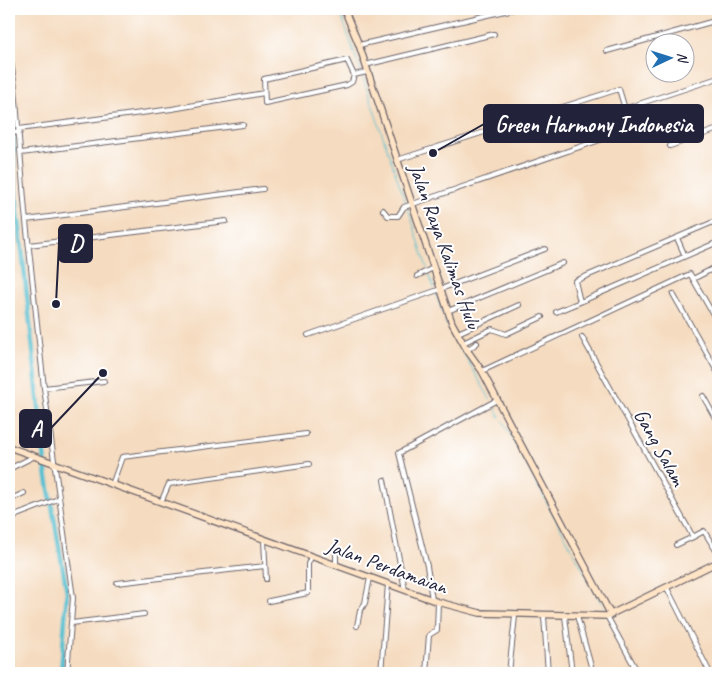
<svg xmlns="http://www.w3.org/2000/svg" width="727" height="682" font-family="Caveat,sans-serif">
  <rect width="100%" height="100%" fill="#fff"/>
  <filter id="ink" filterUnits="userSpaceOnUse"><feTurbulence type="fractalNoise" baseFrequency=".02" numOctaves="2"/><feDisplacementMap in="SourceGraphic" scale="10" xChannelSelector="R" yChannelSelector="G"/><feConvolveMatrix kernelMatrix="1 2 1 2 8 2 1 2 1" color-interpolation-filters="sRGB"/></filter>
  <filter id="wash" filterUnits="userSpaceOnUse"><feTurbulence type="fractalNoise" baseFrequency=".0096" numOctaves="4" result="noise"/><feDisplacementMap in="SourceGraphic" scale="20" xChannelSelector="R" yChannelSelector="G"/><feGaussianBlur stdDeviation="1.12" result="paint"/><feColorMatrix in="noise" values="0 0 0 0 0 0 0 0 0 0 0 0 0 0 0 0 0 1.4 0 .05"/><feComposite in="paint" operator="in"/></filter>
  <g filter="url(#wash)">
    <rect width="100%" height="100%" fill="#f5dbbf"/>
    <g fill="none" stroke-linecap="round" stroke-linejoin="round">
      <path stroke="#55c0d1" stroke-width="1" d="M339 9 361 72
        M362 75 406 204
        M408 208 427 268
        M429 275 434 288
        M436 294 443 314
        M445 321 490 399
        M494 406 500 417
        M503 421 606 612 584 613"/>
      <path stroke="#55c0d1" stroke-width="4.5" d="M9 87 13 114 14 175 46 472 67 592 61 673"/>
    </g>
  </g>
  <g filter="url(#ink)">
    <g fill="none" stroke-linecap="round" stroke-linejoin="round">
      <defs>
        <path id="street" d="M359 45 514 9
          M9 49 15 88 25 212 44 388 73 598 67 673
          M607 51 718 20
          M365 65 494 34
          M354 75 347 60 264 79 265 103 347 85 352 82 354 75 367 72
          M19 129 172 109 264 93
          M9 133 20 132
          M544 135 718 78
          M670 146 718 129
          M21 153 243 125
          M397 160 619 89 631 129
          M383 210 388 216H398L404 207 676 114
          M26 220 263 189
          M718 220 575 281 580 302 718 242
          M677 238 685 256
          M29 245 226 221
          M718 266 693 279 718 323
          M714 268 718 275
          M417 276 433 268
          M673 294 718 373
          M448 311 563 263
          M556 312 580 302
          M458 333 519 305
          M308 335 441 289 545 249
          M582 337 693 537 704 531 718 554
          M463 343 492 329 506 334 542 317
          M467 350 477 343
          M482 371 690 274 693 279
          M44 388 104 381
          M703 396 718 423
          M9 469 35 456
          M384 480 405 590
          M112 485 122 457 306 434
          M9 500 24 493
          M161 502 169 484 309 464
          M9 523 17 515 58 499
          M264 540 266 579
          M676 545 693 537
          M336 565V551
          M117 583 265 566
          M667 588 710 673
          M432 600 427 566 399 453 497 400
          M269 601 308 593V564L311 557
          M544 616 548 673
          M565 616 572 673
          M577 616 593 673
          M607 616 638 673
          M72 623 144 614
          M357 626 360 611 365 603 370 578
          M381 673 388 584
          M426 673 429 635 437 630 438 602
          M509 673 515 616"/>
        <path id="secondary" d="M344 9 359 45 452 323 467 350 482 371 611 615
          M9 447 438 602 480 613 607 616 718 562"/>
      </defs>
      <use href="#street" stroke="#6c6369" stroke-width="6"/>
      <use href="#secondary" stroke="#6c6369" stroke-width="8"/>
      <use href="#street" stroke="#fff" stroke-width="4"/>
      <use href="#secondary" stroke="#ffe4c6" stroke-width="5.5"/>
    </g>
  </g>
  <g text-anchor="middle" stroke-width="4" stroke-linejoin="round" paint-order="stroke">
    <g font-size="21" fill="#22223b" stroke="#fff">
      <text transform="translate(445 246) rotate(70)" y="7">Jalan Raya Kalimas Hulu</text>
      <text transform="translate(660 447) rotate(61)" y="7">Gang Salam</text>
      <text transform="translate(387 566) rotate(20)" y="7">Jalan Perdamaian</text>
    </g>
  </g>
  <path fill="none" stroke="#22223b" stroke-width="2" d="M433 153L484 124M56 304L59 243M103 373L51 428"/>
  <g fill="#22223b" stroke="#fff" stroke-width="2">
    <circle cx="433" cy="153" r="5"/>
    <circle cx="56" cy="304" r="5"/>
    <circle cx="103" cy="373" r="5"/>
  </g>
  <g fill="#22223b" stroke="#22223b" stroke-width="2">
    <rect x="484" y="105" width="219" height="37" rx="5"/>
    <rect x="59" y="225" width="33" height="37" rx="5"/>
    <rect x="20" y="410" width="31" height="37" rx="5"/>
  </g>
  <g font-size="22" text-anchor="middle" font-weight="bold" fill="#fff">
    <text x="594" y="132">Green Harmony Indonesia</text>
    <text x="76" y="251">D</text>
    <text x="36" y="436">A</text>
  </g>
  <rect width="727" height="682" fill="none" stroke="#fff" stroke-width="30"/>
  <g transform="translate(670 58) rotate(86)"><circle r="24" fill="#ffffff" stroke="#a7a7b1"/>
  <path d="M0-4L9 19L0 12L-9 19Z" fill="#1f6fb2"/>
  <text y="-8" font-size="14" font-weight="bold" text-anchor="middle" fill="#22223b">N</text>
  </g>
</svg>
